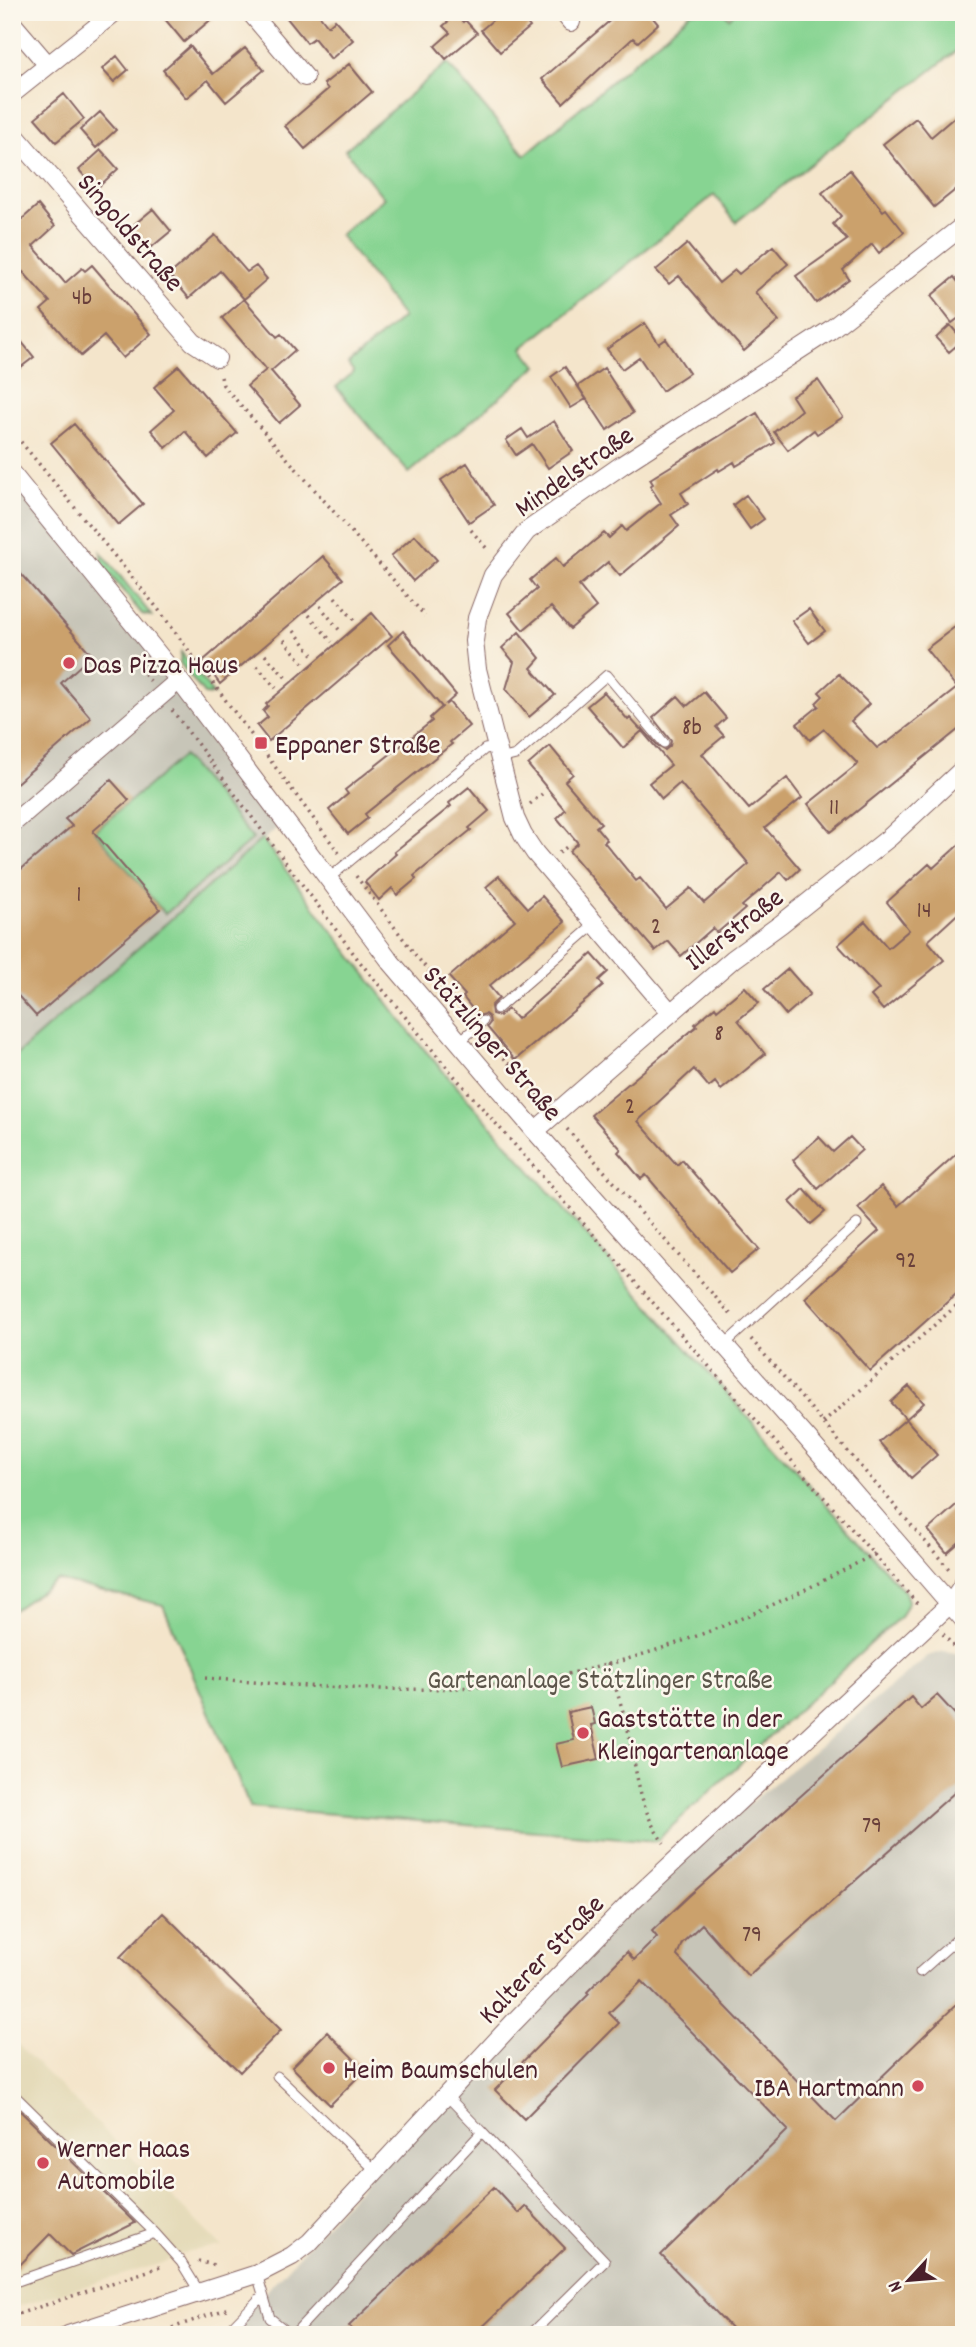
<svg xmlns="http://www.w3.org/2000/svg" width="976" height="2347" font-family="Dekko,sans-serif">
  <rect width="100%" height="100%" fill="#fbf7ec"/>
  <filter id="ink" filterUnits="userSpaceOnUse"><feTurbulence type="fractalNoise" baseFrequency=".0143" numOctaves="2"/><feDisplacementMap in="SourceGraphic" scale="14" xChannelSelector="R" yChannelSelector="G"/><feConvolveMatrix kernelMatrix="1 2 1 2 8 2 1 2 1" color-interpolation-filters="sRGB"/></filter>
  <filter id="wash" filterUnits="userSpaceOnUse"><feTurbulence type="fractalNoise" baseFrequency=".00686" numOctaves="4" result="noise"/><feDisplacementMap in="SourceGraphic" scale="28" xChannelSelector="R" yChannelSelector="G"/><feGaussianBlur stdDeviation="1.57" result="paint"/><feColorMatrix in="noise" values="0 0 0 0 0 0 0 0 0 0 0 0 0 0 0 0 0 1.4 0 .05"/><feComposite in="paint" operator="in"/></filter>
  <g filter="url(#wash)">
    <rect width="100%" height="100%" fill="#f4e5cb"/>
    <path fill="#e5dbba" d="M12 2039 222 2247 189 2251 162 2263 12 2308Z"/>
    <path fill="#c7c5b8" d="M12 474 285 821 12 1059Z
      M944 1651 959 1655 964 1661V2335H227L390 2154 632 1901 928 1656Z"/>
    <path fill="#87d492" stroke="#687a5e" stroke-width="2" d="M692 12H724L729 18 736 12H964V45L736 222 714 195 523 348 537 366 409 473 336 387 354 372 348 364 403 317 340 235 384 198 345 150 447 63 525 155Z
      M101 552 152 616 142 614 102 565Z
      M181 652 214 695 204 694 180 663Z
      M183 756 253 839 165 914 95 831Z
      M262 839 416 1040 663 1322 905 1592 908 1601 901 1616 656 1841 250 1807 163 1605 57 1580 12 1611V1059Z"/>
    <g id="blocks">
      <path fill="#cba16c" d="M159 12H220L184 42Z
        M282 12H317L328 26 335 20 353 40 331 59 314 38 307 43Z
        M502 12H518L530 27 500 52 481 30Z
        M620 12H648L658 24 638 42 633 38 563 103 542 79Z
        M456 15 463 22 465 20 477 33 446 59 435 46 450 33 443 26Z
        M190 46 213 74 245 48 264 70 226 102 208 80 186 98 163 70Z
        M117 56 128 70 114 82 102 69Z
        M349 64 372 92 305 149 285 126 328 89 324 84Z
        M64 94 84 119 56 142 35 118Z
        M964 109V183L934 207 883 144 916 118 931 137Z
        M100 112 116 130 96 148 80 130Z
        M101 150 118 169 96 189 79 170Z
        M850 170 883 211 886 209 904 232 879 253 872 244 843 270 849 279 816 303 796 276 847 240 833 224 841 216 822 193Z
        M38 205 55 226 33 246 65 283 82 268 85 271 92 265 151 334 123 358 104 336 81 356 41 310 50 302 23 272 12 281V228Z
        M153 209 171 231 148 250 130 228Z
        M215 235 247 272 256 266 267 279 244 299 220 271 189 298 169 275Z
        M687 244 719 283 735 270 739 274 773 246 788 264 755 292 779 321 744 351 679 276 669 284 656 270Z
        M954 277 964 289V314L952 323 931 296Z
        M244 299 277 337 281 334 295 350 271 371 300 405 279 423 247 386 266 370 222 318Z
        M645 323 659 344 666 339 689 373 662 391 639 357 622 369 607 349Z
        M950 325 963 340 949 352 936 338Z
        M12 330 34 357 12 374Z
        M179 366 237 433 208 458 185 431 166 448 151 430 174 410 154 387Z
        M565 367 586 399 571 408 551 377Z
        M604 368 633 413 607 430 578 386Z
        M818 380 843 417 817 434 814 430 788 450 774 432 801 410 792 396Z
        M757 413 775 443 736 466 734 462 719 471 718 469 681 493 688 504 671 515 679 526 620 576 608 562 579 586 596 607 570 629 551 607 523 630 509 613 537 589 530 580 556 558 563 567 604 533 609 538 622 526 626 531 661 503 650 486 653 484 650 479Z
        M554 421 573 451 548 468 532 444 516 455 506 440 522 429 528 438Z
        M74 424 143 504 118 525 51 443Z
        M467 463 494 505 469 522 441 480Z
        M746 495 764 519 750 529 733 505Z
        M415 535 437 560 413 581 391 556Z
        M323 556 343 579 220 684 203 661Z
        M12 564 92 655 61 683 91 718 12 787Z
        M809 609 825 631 809 643 792 621Z
        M372 613 392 636 269 741 257 726 268 717 263 711 268 706 266 704Z
        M964 620V725L831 832 808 804 858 764 824 729 810 740 797 724 819 706 816 703 823 696 819 692 839 674 869 704 851 721 877 748 886 742 887 743 957 688 926 649Z
        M403 631 456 695 445 705 449 702 469 726 450 742 452 744 365 814 368 818 348 834 329 810 348 794 345 790 432 721 430 718 442 707 388 645Z
        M519 632 540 658 531 668 555 695 529 717 506 689 514 662 502 648Z
        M604 692 628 720 630 718 640 729 642 728 659 747 665 750 670 746 671 741 653 718 678 696 687 706 704 692 726 718 716 727 724 736 702 754 749 809 787 778 802 798 765 828 800 869 788 880 781 872 742 906 745 909 717 933 713 928 681 956 668 941 655 951 569 851 578 843 557 818 565 810 528 765 550 746 573 774 565 781 601 823 596 827 607 840 604 842 636 881 640 878 666 909 691 888 704 903 749 864 680 783 662 799 649 783 671 765 642 731 623 748 587 706Z
        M111 780 129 800 93 831 160 909 36 1016 12 989V877L72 826 65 819Z
        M469 787 489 811 469 828 471 830 414 876 416 879 397 895 392 888 379 900 365 882 396 854 394 852 451 806 449 803Z
        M964 840V908L928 941 944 960 883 1010 871 996 879 989 838 945 865 921 888 948 909 930 887 902 929 864 933 868Z
        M499 876 528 908 542 896 565 922 489 986 499 998 491 1006 492 1014 499 1016 508 1009 517 1019 592 954 608 972 599 980 603 986 515 1060 487 1027 490 1023 489 1017 485 1014 478 1016 463 997 465 995 449 977 515 920 486 887Z
        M788 969 810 994 786 1015 764 989Z
        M745 987 759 1003 738 1020 765 1054 721 1090 715 1082 709 1087 694 1069 638 1121 677 1165 682 1160 759 1249 730 1273 646 1175 641 1179 618 1152 621 1149 591 1115 697 1026 695 1024 715 1007 717 1010Z
        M819 1137 833 1152 850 1137 862 1150 818 1189 793 1160Z
        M964 1147V1287L870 1371 805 1298 879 1231 858 1208 881 1186 898 1206Z
        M804 1189 825 1212 811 1224 790 1202Z
        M909 1386 924 1403 906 1419 891 1402Z
        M906 1419 937 1455 911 1478 879 1442Z
        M964 1498V1538L947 1553 928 1530Z
        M937 1695 964 1724V1784L748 1976 702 1924 682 1943 677 1956 836 2121 964 1997V2319L947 2335H738L661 2255 788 2130 642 1981 609 2013 619 2023 524 2119 495 2090 589 1994 587 1992 627 1952 634 1960 657 1937 652 1931 688 1897 911 1697 921 1709Z
        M591 1707 595 1724 591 1725 599 1759 562 1767 556 1744 574 1740 568 1712Z
        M163 1913 281 2030 240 2072 120 1957Z
        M327 2032 365 2070 330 2105 292 2067Z
        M12 2103 135 2223 71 2255 50 2234 12 2273Z
        M494 2187 518 2213 525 2206 565 2248 474 2335H358L349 2326Z"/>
    </g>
  </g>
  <g filter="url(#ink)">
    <use href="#blocks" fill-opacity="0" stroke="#866463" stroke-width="2"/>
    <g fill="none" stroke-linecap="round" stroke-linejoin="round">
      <defs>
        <path id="service" d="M500 759 516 755 607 675 664 743
          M328 879 485 749 497 747
          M497 1009 595 924
          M459 1042 483 1021
          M724 1345 857 1224
          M920 1972 964 1933
          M277 2076 375 2170
          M12 2093 155 2233 181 2262 200 2293
          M482 2132 605 2261 530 2335
          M257 2274 270 2318 291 2335
          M12 2283 155 2233
          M224 2335 263 2295
          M293 2335 482 2132 446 2095"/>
        <path id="minor" d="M250 12 305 77
          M563 12 571 22
          M12 23 48 65
          M12 94 115 12
          M12 132 193 342 217 358
          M12 474 179 680 391 962 535 1131 805 1436 964 1620
          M12 824 179 680
          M670 1012 535 853 523 835 515 818 477 669 474 641 477 618 493 575 527 531 622 465 830 330 964 225
          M535 1131 733 959 781 924 890 837 964 768
          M68 2335 257 2274 292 2256 309 2243 513 2023 632 1901 950 1604 964 1583"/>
      </defs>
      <use href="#service" stroke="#866463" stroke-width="11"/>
      <use href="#minor" stroke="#866463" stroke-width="20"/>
      <path stroke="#866463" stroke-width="3.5" stroke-dasharray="2 5" stroke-linecap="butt" d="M221 377 223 385 425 616
        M12 431 158 609 339 853
        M471 530 488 550
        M335 597 354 620
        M320 606 341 632
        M309 615 332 642
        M294 631 314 656
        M284 640 305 665
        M265 655 288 680
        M132 657 151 682
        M257 666 276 688
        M172 710 360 962 449 1070 920 1607
        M530 804 542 794
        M559 853 568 846
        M356 876 417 957 466 1016
        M485 1037 541 1099
        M567 1129 733 1317
        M751 1339 949 1569
        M823 1423 964 1299
        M943 1634 964 1659
        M608 1663C614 1683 621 1704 627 1725 636 1765 638 1810 664 1843
        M205 1678C298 1686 392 1694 486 1686 620 1675 759 1617 876 1553
        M198 2261 218 2266
        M12 2316 163 2266
        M152 2335 229 2308"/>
      <use href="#service" stroke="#fff" stroke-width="9"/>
      <use href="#minor" stroke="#fff" stroke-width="18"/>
    </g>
  </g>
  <g fill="#d1495b" stroke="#fbf7ec" stroke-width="2.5">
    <circle cx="69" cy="663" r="7"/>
    <rect x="254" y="736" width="14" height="14" rx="3.5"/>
    <circle cx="583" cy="1733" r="7"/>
    <circle cx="329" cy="2068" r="7"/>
    <circle cx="918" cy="2086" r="7"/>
    <circle cx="43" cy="2163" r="7"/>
  </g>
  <g text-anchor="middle" stroke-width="5" stroke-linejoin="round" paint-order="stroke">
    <g font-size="24" fill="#6a403b">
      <text x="82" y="304">4b</text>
      <text x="692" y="734">8b</text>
      <text x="834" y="814">11</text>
      <text x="79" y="901">1</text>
      <text x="924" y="917">14</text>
      <text x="656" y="933">2</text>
      <text x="719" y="1040">8</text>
      <text x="630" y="1113">2</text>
      <text x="906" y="1267">92</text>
      <text x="872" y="1832">79</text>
      <text x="752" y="1941">79</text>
    </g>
    <g font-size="28" fill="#4a1f2b" stroke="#fbf7ec">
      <text transform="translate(132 231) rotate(49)" y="10">Singoldstraße</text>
      <text transform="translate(573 470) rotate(-35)" y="10">Mindelstraße</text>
      <text transform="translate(733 928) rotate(-38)" y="10">Illerstraße</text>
      <text transform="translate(494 1042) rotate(49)" y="10">Stätzlinger Straße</text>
      <text transform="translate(540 1958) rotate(-46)" y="10">Kalterer Straße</text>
    </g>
    <g font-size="28" fill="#4a1f2b" stroke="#fbf7ec" text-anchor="start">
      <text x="83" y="673">Das Pizza Haus</text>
      <text x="275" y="753">Eppaner Straße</text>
      <text x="597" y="1727">Gaststätte in der<tspan x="597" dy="32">Kleingartenanlage</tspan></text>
      <text x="343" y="2078">Heim Baumschulen</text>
      <text x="904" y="2096" text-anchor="end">IBA Hartmann</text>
      <text x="57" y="2157">Werner Haas<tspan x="57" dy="32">Automobile</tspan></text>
    </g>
    <g font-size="28" fill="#5c554a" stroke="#fbf7ec">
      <text x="600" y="1688">Gartenanlage Stätzlinger Straße</text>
    </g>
  </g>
  <rect width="976" height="2347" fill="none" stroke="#fbf7ec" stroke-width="42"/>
  <g transform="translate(909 2280) rotate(244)" stroke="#fbf7ec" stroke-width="5" paint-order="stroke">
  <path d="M0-5L12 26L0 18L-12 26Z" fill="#4a1f2b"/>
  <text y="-10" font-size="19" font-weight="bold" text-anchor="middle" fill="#4a1f2b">N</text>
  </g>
</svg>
